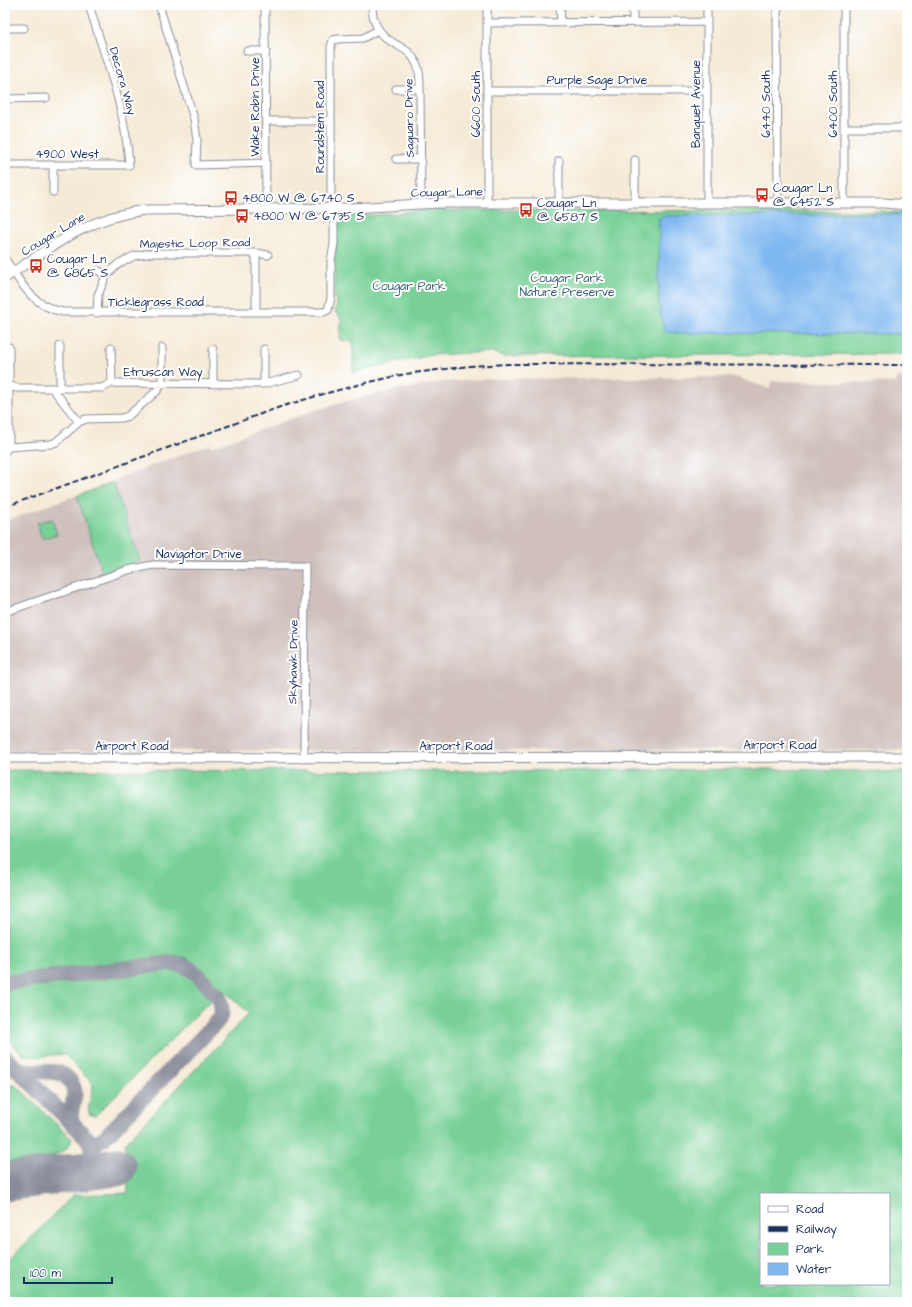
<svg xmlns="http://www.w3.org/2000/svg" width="912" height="1307" font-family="'Architects Daughter',sans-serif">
  <rect width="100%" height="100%" fill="#fff"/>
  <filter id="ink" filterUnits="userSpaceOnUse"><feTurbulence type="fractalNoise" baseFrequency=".025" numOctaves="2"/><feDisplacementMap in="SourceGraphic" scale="8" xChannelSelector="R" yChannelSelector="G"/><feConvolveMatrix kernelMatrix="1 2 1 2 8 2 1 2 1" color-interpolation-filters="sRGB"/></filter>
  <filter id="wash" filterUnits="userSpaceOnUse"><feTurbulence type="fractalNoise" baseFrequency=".012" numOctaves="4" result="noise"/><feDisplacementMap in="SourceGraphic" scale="16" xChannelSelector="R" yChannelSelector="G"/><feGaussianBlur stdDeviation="0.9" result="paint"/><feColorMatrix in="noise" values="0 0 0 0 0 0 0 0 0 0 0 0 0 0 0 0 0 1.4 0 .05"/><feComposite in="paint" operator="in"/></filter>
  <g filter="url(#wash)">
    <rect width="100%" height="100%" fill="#f5ead6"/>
    <path fill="#cfc0bb" d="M897 376 907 378V750L5 751V521L113 482 116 479 210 444 211 447 310 412 350 400 394 390 444 382 488 379 735 377 770 389 772 381 896 383Z"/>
    <path fill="#78d096" stroke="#4a807a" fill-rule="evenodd" d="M424 210 882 211 907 213V354L502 356 492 352 432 355 391 364 353 373V341L340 340 341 319 335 311 337 304 335 297 334 262 336 251 337 222 339 217 345 215H375Z
      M113 482 140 561 104 572 101 569 77 496Z
      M52 519 57 534 42 539 37 523Z
      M768 769 907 772V1302H5V1264L73 1195 128 1193 125 1143 249 1013 188 959 180 956H169L5 977V770L497 771ZM761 1194H889V1284H761Z
      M172 969 181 970 187 974 212 999 95 1116 89 1114C87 1104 93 1094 93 1084L64 1054 38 1057 24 1055 5 1037V990Z
      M5 1084C12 1083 16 1086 21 1090L72 1139C71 1142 70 1145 68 1147 57 1160 22 1160 5 1162Z"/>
    <path fill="#7fb8f0" stroke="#4d74a7" d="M895 214 907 216V334L682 333 666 332 664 330 659 303V218L663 216Z"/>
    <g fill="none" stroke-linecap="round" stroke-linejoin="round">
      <path stroke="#888c9a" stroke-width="16" d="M5 983 171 963 184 966 190 969 197 974 217 995 220 1000 222 1012 220 1018 214 1025 104 1138 91 1145
        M5 1057 88 1139C97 1155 92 1165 76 1173
        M15 1067C33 1078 60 1062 72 1084 80 1098 65 1111 74 1125"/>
      <path stroke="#888c9a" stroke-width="39" d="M5 1182 117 1167"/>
    </g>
  </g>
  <g filter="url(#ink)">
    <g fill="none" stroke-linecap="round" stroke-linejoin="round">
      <defs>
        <path id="street" d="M159 5 194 119 197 140 196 165 266 163
          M265 5 266 209
          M372 5C372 24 380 36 397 45 404 49 410 52 414 59 420 68 420 79 420 89L421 204
          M487 5V203
          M560 5 561 23
          M633 5V22
          M707 5V203
          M844 5V203
          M487 23 707 22
          M5 28H24
          M247 51H266
          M396 89H420
          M487 91H707
          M5 99 46 98
          M266 121H331
          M844 128H907
          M396 159H421
          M5 165H129C126 109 105 58 89 5
          M53 165V192
          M559 203V161
          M635 203V160
          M778 203 777 12 779 5
          M5 259C21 283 32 306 63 312H323L328 310 331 298V261L334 244V218L331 196V46L333 40 338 39 363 38 378 30
          M99 271 106 276
          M256 312V253
          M97 313 98 295 106 276 118 264 134 256 152 253H256L268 255
          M9 347V447
          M111 347 112 383
          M264 349V384
          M5 383 16 388H102L112 383 264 384 299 375
          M213 383V349
          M52 388 79 422
          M60 388V346
          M5 451 9 447 51 444 56 442 79 422 86 419 122 418 128 416 157 391 162 383V348
          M5 612 128 570 153 565 305 566 304 758"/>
        <path id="secondary" d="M5 278C51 247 88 217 145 210L352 208 439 203H884L907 205
          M5 758 907 757"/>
      </defs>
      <use href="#street" stroke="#888c9a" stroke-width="9"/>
      <use href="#secondary" stroke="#888c9a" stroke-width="11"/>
      <use href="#street" stroke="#fff" stroke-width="7"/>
      <use href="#secondary" stroke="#fff" stroke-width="9"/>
      <path stroke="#1b2f5e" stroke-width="2" stroke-dasharray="6 3" stroke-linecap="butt" d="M5 507 280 407 320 395 361 384 405 374 470 366 508 364 907 365"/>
    </g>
  </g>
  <defs>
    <symbol id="bus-bare" viewBox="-9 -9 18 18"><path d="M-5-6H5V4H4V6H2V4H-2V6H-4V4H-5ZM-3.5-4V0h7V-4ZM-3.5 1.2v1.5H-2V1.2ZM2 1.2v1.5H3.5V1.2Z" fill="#c8321e" stroke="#fff" stroke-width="2.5" paint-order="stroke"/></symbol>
  </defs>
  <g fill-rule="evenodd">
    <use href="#bus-bare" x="752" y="185" width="20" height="20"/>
    <use href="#bus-bare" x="221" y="188" width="20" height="20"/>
    <use href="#bus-bare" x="516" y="200" width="20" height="20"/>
    <use href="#bus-bare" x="232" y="206" width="20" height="20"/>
    <use href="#bus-bare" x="26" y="256" width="20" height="20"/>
  </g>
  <g text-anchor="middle" stroke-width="4" stroke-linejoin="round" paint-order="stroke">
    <g font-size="12" fill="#1b2f5e" stroke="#fff">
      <text x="597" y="84">Purple Sage Drive</text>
      <text transform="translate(123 81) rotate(74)" y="4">Decora Way</text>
      <text transform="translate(476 104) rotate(-90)" y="4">6600 South</text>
      <text transform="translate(696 104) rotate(-90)" y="4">Banquet Avenue</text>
      <text transform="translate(766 104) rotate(-90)" y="4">6440 South</text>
      <text transform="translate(833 104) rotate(-90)" y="4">6400 South</text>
      <text transform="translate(255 107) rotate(-90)" y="4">Wake Robin Drive</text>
      <text transform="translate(409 118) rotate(-91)" y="4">Saguaro Drive</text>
      <text transform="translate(320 127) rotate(-90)" y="4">Roundstem Road</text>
      <text x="67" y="158">4900 West</text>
      <text transform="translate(447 192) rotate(-1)" y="4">Cougar Lane</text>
      <text transform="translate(53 234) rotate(-31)" y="4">Cougar Lane</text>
      <text transform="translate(195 243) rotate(-1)" y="4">Majestic Loop Road</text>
      <text x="156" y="306">Ticklegrass Road</text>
      <text x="163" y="376">Etruscan Way</text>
      <text x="199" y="558">Navigator Drive</text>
      <text transform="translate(293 662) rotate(-89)" y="4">Skyhawk Drive</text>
      <text x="780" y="749">Airport Road</text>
      <text x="132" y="750">Airport Road</text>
      <text x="456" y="750">Airport Road</text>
    </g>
    <g font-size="12" fill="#1b2f5e" stroke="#fff" text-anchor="start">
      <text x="773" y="192">Cougar Ln<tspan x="773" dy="14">@ 6452 S</tspan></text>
      <text x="242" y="202">4800 W @ 6740 S</text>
      <text x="537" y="207">Cougar Ln<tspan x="537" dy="14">@ 6587 S</tspan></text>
      <text x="253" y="220">4800 W @ 6735 S</text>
      <text x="47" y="263">Cougar Ln<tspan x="47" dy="14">@ 6865 S</tspan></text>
    </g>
    <g font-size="12" fill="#375f6f" stroke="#fff">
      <text x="567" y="282">Cougar Park<tspan x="567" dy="14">Nature Preserve</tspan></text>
      <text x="409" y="290">Cougar Park</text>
    </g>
  </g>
  <rect width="912" height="1307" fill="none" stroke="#fff" stroke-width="20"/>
  <rect x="760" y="1193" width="130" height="92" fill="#ffffff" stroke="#a4acbf"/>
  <rect x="768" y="1206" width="20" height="6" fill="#ffffff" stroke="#a4acbf"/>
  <text x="796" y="1213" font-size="12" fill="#1b2f5e">Road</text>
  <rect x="768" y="1226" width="20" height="6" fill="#1b2f5e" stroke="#a4acbf"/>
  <text x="796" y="1233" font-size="12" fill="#1b2f5e">Railway</text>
  <rect x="768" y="1243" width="20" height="12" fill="#78d096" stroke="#a4acbf"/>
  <text x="796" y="1253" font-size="12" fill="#1b2f5e">Park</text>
  <rect x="768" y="1263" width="20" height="12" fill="#7fb8f0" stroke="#a4acbf"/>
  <text x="796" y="1273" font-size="12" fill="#1b2f5e">Water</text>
  <path d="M24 1277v6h88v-6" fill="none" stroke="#1b2f5e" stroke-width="2"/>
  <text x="30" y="1277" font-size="12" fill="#1b2f5e" stroke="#ffffff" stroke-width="3" paint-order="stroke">100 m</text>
</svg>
